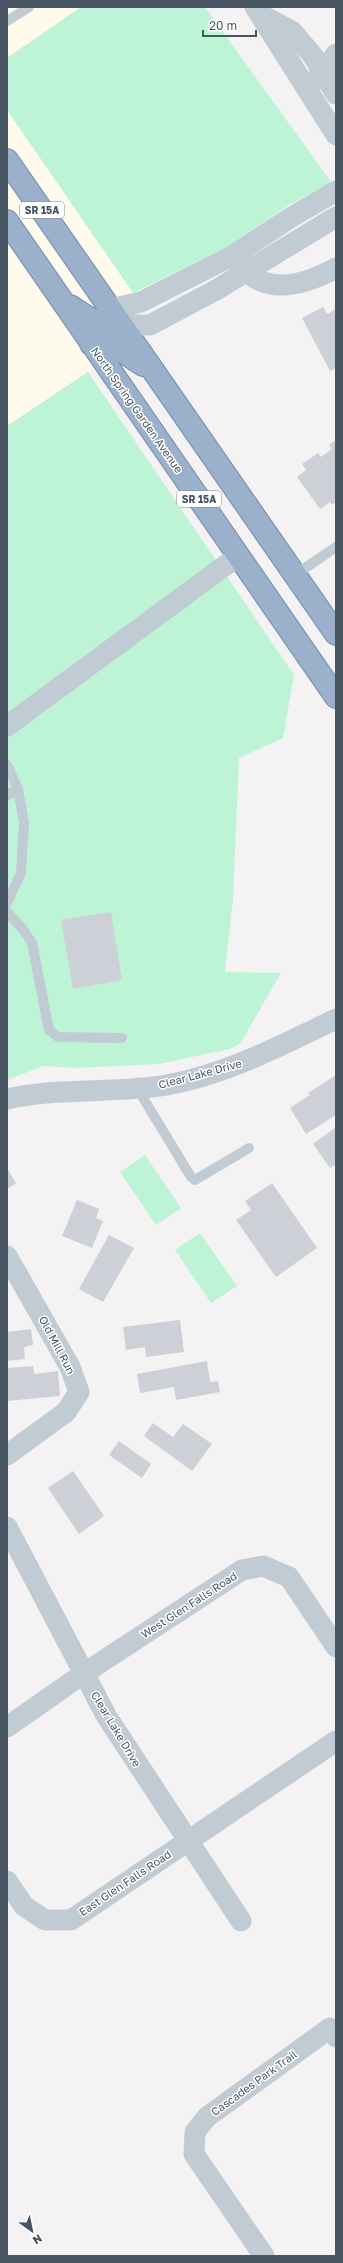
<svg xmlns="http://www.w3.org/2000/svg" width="343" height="2263" font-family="'Golos Text',sans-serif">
  <rect width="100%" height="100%" fill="#f4f2f2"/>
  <path fill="#fefaec" d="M7 7H81L7 58Z
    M7 110 124 279 133 293 113 298 7 144Z
    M7 176 101 313 68 294 7 206Z
    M7 238 51 301 50 304 56 308 82 347 83 354H87L96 366 7 426Z"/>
  <path fill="#bef4d6" d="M81 7H205L331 182 284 208 227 247 133 293 7 110V58Z
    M88 372 294 675 283 738 239 758 233 899 225 972 281 973 240 1044 230 1049 159 1064 77 1068 43 1066 7 1080V426Z
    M145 1155 181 1208 156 1225 120 1172Z
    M200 1233 237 1286 211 1303 175 1250Z"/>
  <path fill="#cdd0d6" d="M323 307 327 314 336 309V368L330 371 302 318Z
    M336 440V502L332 505 330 502 320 509 297 477 306 470 302 464 318 453 321 457 332 449 329 445Z
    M111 912 122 980 73 989 61 920Z
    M336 1075V1115L306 1134 290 1108 310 1095 308 1093Z
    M336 1127V1164L330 1168 313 1144Z
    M7 1168 16 1183 7 1189Z
    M272 1183 317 1248 276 1277 236 1220 251 1210 245 1201Z
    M77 1200 99 1209 96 1218 103 1221 92 1248 62 1236Z
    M109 1235 134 1248 103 1302 79 1289Z
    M180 1320 184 1352 146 1357 145 1347 126 1350 123 1327Z
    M31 1329 33 1345 24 1347 25 1359 7 1361V1332Z
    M207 1361 210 1382 218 1381 220 1392 176 1400 174 1387 140 1393 137 1374Z
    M33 1366 34 1374 58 1371 60 1396 7 1401V1368Z
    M153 1423 173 1437 183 1424 212 1444 192 1471 144 1436Z
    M119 1441 151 1464 142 1478 109 1455Z
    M73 1471 104 1516 79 1534 48 1488Z"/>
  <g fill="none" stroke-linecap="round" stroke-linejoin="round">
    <defs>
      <path id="trunk" d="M7 160 336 634
        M7 221 336 697
        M70 306C86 316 101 329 121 325
        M91 344 114 346 143 365"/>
    </defs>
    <use href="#trunk" stroke="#718cb0" stroke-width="24"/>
    <path stroke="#c1cbd4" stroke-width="10" d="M7 21 29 7
      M295 575 336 547
      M7 765 18 789 24 823 21 873 7 903
      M7 795 18 789
      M7 912 22 928 32 943 49 1030 58 1037 122 1038
      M137 1088 191 1177 195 1180 249 1148"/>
    <path stroke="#c1cbd4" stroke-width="21" d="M255 7 336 135
      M261 15 292 31 313 56 336 94
      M314 81 323 73 336 54
      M238 263C265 297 303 286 336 268
      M110 309 141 302 232 256 290 218 336 191
      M121 325H150L216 290 336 217
      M7 726 238 556
      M7 1099C59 1087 114 1094 167 1085 227 1074 282 1045 336 1019
      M7 1256 70 1367 79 1392 66 1412 7 1455
      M7 1527 107 1717 241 1921
      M7 1727 83 1674 242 1570 263 1566 289 1577 336 1647
      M7 1881 24 1906 45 1920H71L336 1741
      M264 2256 194 2154 195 2132 207 2117 330 2028 336 2037"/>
    <use href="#trunk" stroke="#9ab0cb" stroke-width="22"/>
  </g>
  <g text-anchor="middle" stroke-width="3" stroke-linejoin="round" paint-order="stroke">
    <g fill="#fff" stroke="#7e8790" stroke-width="1">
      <rect x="20" y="202" width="44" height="16" rx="3"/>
      <rect x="177" y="491" width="44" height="16" rx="3"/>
    </g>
    <g font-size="10" font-weight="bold" fill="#475461">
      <text x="42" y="214">SR 15A</text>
      <text x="199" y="503">SR 15A</text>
    </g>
    <g font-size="11" fill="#475461" stroke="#fff">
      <text transform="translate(137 410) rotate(55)" y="4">North Spring Garden Avenue</text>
      <text transform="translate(200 1074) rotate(-15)" y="4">Clear Lake Drive</text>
      <text transform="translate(57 1345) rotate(62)" y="4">Old Mill Run</text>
      <text transform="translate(189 1605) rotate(-33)" y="4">West Glen Falls Road</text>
      <text transform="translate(116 1729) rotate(59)" y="4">Clear Lake Drive</text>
      <text transform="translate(125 1883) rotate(-34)" y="4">East Glen Falls Road</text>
      <text transform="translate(254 2083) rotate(-36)" y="4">Cascades Park Trail</text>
    </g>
  </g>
  <rect width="343" height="2263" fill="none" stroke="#475461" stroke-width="16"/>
  <g transform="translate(32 2231) rotate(147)" stroke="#ffffff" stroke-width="3" paint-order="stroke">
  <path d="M0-3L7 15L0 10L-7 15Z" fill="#475461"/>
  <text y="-6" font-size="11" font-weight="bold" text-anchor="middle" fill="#475461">N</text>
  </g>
  <path d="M203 30v6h53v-6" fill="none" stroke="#475461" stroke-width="2"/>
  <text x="209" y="30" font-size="12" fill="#475461" stroke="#ffffff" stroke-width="3" paint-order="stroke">20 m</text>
</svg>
